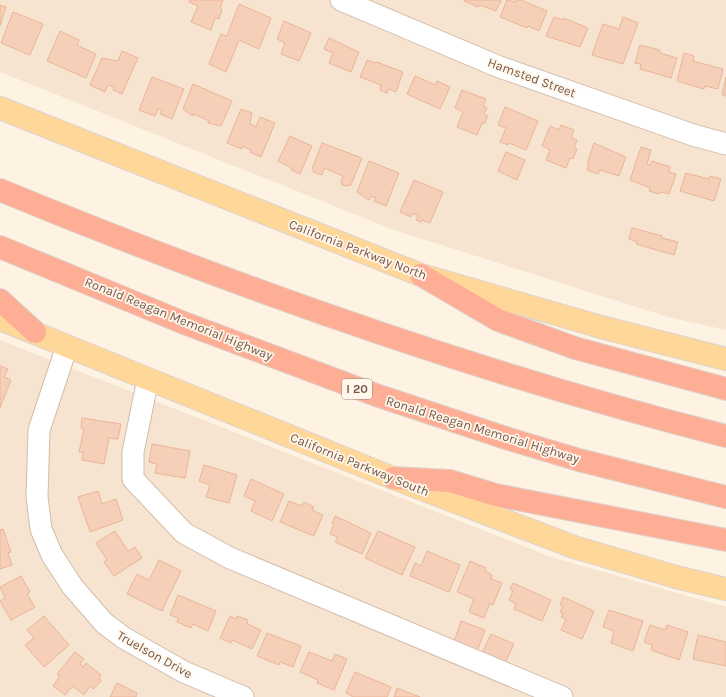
<svg xmlns="http://www.w3.org/2000/svg" width="726" height="697" font-family="Karla,sans-serif">
  <rect width="100%" height="100%" fill="#fef3e3"/>
  <path fill="#f6e4d1" d="M0 0H726V330L668 317 394 230 0 72Z
    M0 340 551 557 726 607V697H0Z"/>
  <path fill="#f6cfb8" stroke="#eab597" d="M190 0H223L220 8 222 10 219 19 215 18 211 30 191 22 198 6 189 2Z
    M464 0H501L496 11 480 5 478 7 464 1Z
    M507 0 516 2V0H521L547 11 539 31 528 26 527 28 500 17Z
    M239 4 271 18 259 49 239 40 226 72 209 64 221 34 227 36Z
    M0 5 6 7 0 26Z
    M13 12 43 24 30 55 1 43Z
    M554 17 563 20 564 18 588 28 580 47 546 36Z
    M623 17 638 23 623 64 592 55 603 24 619 29Z
    M284 21 311 33 299 61 281 54 285 43 277 39Z
    M60 31 79 40 77 45 96 54 86 78 47 61Z
    M329 38 359 52 351 72 329 63 333 53 324 49Z
    M640 45 660 50V53L677 58 671 78 640 69 641 64 635 63Z
    M122 51 138 58 122 94 113 90 114 87 108 85 105 92 90 85 102 58 118 61Z
    M684 53 694 56 693 61 723 69 718 89 705 86 704 89 677 81Z
    M367 60 376 63 377 62 403 72 396 92 389 89 387 93 380 90 381 85 360 77Z
    M415 76 436 85 437 81 450 87 440 109 407 94Z
    M152 77 184 89 172 119 160 114 162 110 158 109 155 116 139 110Z
    M726 77V96L722 95Z
    M193 84 232 101 221 126 208 123 209 121 194 114 193 116 183 109Z
    M462 90 486 99 483 106 487 108 484 114 488 116 484 124 482 123 477 135 457 127 463 112 455 108Z
    M505 107 538 121 526 150 509 143 508 145 500 142 506 128 498 125Z
    M241 109 252 113 250 124 256 127 260 117 275 123 261 157 250 152 251 150 242 146V149L227 143Z
    M561 125 574 130 571 137 577 140 574 148 577 149 573 159 570 158 566 168 546 160 550 150 542 146 550 126 559 130Z
    M290 136 312 146 300 174 291 170 292 168 278 161Z
    M322 143 362 158 351 185 347 186 342 185 341 181 343 176 324 168 322 175 313 172 314 170 312 169Z
    M594 143 626 157 619 176 600 170 598 174 587 170 589 165 587 164Z
    M641 147 651 150 647 164 650 165 652 161 670 167 669 172 676 174 669 194 660 192 659 194 649 191 650 188 630 180Z
    M506 152 525 160 517 180 498 171Z
    M369 161 399 173 386 206 374 201 376 198 371 196 369 200 357 192Z
    M686 173 709 179 710 176 721 179 714 201 680 191Z
    M414 180 443 192 430 223 422 220 421 222 416 220 418 216 413 213 411 217 400 212Z
    M632 228 662 236V238L678 242 674 255 636 244 637 242 629 239Z
    M0 366 8 369 4 377 11 380 0 408Z
    M82 418 121 424 118 439 109 438 104 464 82 460 83 452H79L84 429 81 428Z
    M152 444 190 451 185 478 155 473 157 464 149 462Z
    M204 465 237 475 229 503 206 497 210 485 199 481Z
    M251 479 284 494 272 521 251 511 255 501 244 496Z
    M98 491 102 504 116 499 123 520 90 532 78 497Z
    M289 501 302 506 304 502 314 507 312 510 323 515 314 536 280 522Z
    M335 516 371 533 362 554 335 542 338 537 330 534 334 524 332 523Z
    M3 529 11 552 8 553 12 565 0 569V530Z
    M115 531 128 551 135 547 142 558 114 576 104 562 107 560 96 543Z
    M378 531 415 547 402 575 365 558Z
    M427 551 460 565 449 592 410 576 415 563 421 566Z
    M159 560 181 571 162 611 127 594 137 574 149 580Z
    M470 561 486 568 485 571 492 575 491 579 502 583 493 605 490 604 484 618 469 612 474 599 457 592Z
    M21 576 30 592 27 594 35 607 11 620 0 601 5 598 0 587Z
    M513 583 551 600 542 621 514 609 516 604 509 600 513 591 510 589Z
    M178 595 216 611 208 631 193 624 191 628 177 622 178 618 170 615Z
    M563 597 594 611 582 639 561 630 566 619 561 617 563 613 560 612 563 606 560 605Z
    M609 610 643 621 633 651 611 643 614 631 603 627Z
    M44 616 69 645 44 667 25 645 34 638 27 630Z
    M230 616 236 619 237 616 248 620 247 624 261 630 252 649 232 640 231 643 220 638Z
    M461 621 485 630 477 651 454 642Z
    M650 625 665 630 667 625 688 632 679 660 651 650 652 645 644 642Z
    M267 633 301 646 293 667 280 662 279 665 257 656Z
    M491 634 514 644 505 663 482 653Z
    M698 635 726 642V666L693 659Z
    M75 652 84 659 80 664 83 667 86 663 101 675 99 678 101 681 94 689 90 686 84 695 73 686 65 695 53 686 60 676 57 674Z
    M309 652 332 661 335 654 347 659 334 690 317 683 318 680 300 672Z
    M355 672 391 687 387 697H352V696L346 693Z
    M117 683 137 693 136 697H110Z
    M397 688 420 697H394Z"/>
  <g fill="none" stroke-linecap="round" stroke-linejoin="round">
    <defs>
      <path id="minor" d="M341 0 497 66 693 135 726 144
        M67 346 39 430 37 497 41 529 52 555 72 586 104 623 124 638 184 672 243 697
        M148 379 133 452V479L184 533 230 558 562 697"/>
      <path id="major" d="M0 108 421 275 601 327 726 359
        M0 319 393 478 574 547 676 577 726 589"/>
      <path id="highway" d="M0 190C238 288 477 373 726 436
        M0 247 184 323 376 395 509 439 579 460 726 497
        M421 275 498 320 575 348 726 389
        M0 300 35 332
        M393 478 450 481 496 495 726 540"/>
    </defs>
    <use href="#minor" stroke="#d2bcab" stroke-width="23"/>
    <use href="#major" stroke="#dcd3cf" stroke-width="24"/>
    <use href="#highway" stroke="#dcd3cf" stroke-width="24"/>
    <use href="#minor" stroke="#fff" stroke-width="21"/>
    <use href="#major" stroke="#ffd799" stroke-width="22"/>
    <use href="#highway" stroke="#fdae95" stroke-width="22"/>
  </g>
  <g text-anchor="middle" stroke-width="3.5" stroke-linejoin="round" paint-order="stroke">
    <rect fill="#fff7eb" stroke="#a08778" stroke-width="1" x="342" y="379" width="30" height="20" rx="3"/>
    <g font-size="12" font-weight="bold" fill="#785747">
      <text x="357" y="393">I 20</text>
    </g>
    <g font-size="13" fill="#785747" stroke="#fff7eb">
      <text transform="translate(532 77) rotate(20)" y="5">Hamsted Street</text>
      <text transform="translate(358 249) rotate(21)" y="5">California Parkway North</text>
      <text transform="translate(179 318) rotate(22)" y="5">Ronald Reagan Memorial Highway</text>
      <text transform="translate(483 429) rotate(17)" y="5">Ronald Reagan Memorial Highway</text>
      <text transform="translate(360 464) rotate(22)" y="5">California Parkway South</text>
      <text transform="translate(155 654) rotate(29)" y="5">Truelson Drive</text>
    </g>
  </g>
</svg>
